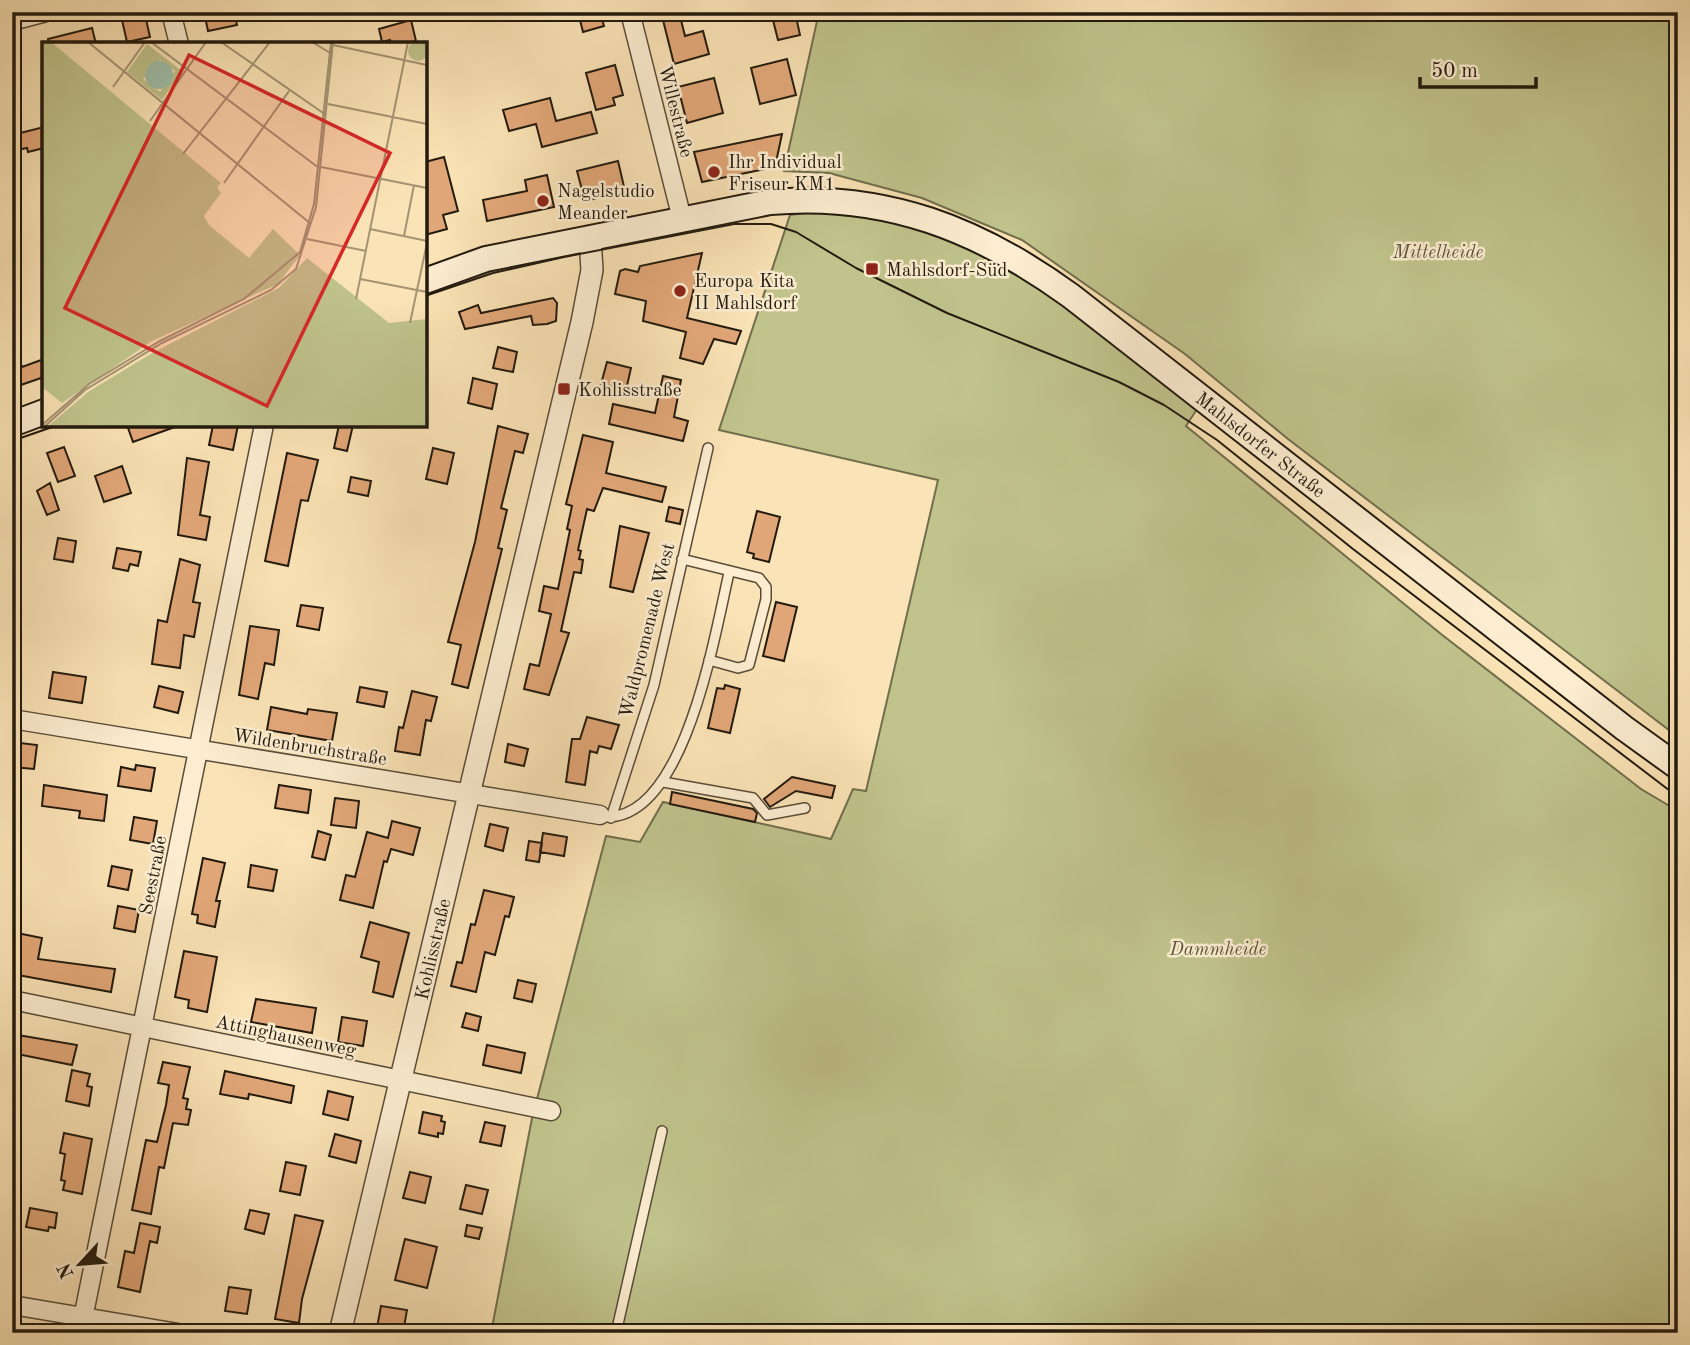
<svg xmlns="http://www.w3.org/2000/svg" width="1690" height="1345" font-family="'Old Standard TT',serif">
  <rect width="100%" height="100%" fill="#fae3b6"/>
  <filter id="stains"><feTurbulence type="fractalNoise" baseFrequency=".00286" numOctaves="4"/><feColorMatrix values="0 0 0 0 .2 0 0 0 0 .09 0 0 0 0 .02 0 0 0 .5 -.17"/></filter>
  <radialGradient id="worn" r=".72"><stop offset=".6" stop-color="#630" stop-opacity="0"/><stop offset="1" stop-color="#630" stop-opacity=".3"/></radialGradient>
  <path fill="#c0c38c" stroke="#716e4d" stroke-width="2" d="M819 12H1678V737L1288 439 1185 354 1022 240 922 198 829 173 784 171Z
    M835 209 917 223 1045 285 1197 409 1186 426 1441 634 1641 789 1678 811V1333H491L532 1118 606 836 640 842 663 802 831 839 853 789 866 791 938 480 719 430 790 215Z"/>
  <path fill="#e2a778" stroke="#221a0e" stroke-width="2" d="M204 12H234L237 25 208 31Z
    M578 12H600L604 26 583 32Z
    M661 12H679L685 36 703 31 709 54 674 64Z
    M771 12H795L800 35 778 40Z
    M145 15 150 37 127 42 122 20Z
    M411 20 416 41 404 44H391L390 40 382 42 379 29Z
    M92 28 96 44H49L48 39Z
    M787 59 796 95 760 104 751 68Z
    M615 65 623 95 613 98 615 105 596 110 586 73Z
    M714 78 723 113 687 123 678 87Z
    M550 98 556 121 591 112 597 133 542 147 536 124 509 131 503 110Z
    M44 127V148L28 152 27 148 12 151V135Z
    M782 134 775 167 702 182 694 152Z
    M444 157 458 211 443 215 447 229 425 235V162Z
    M618 161 625 191 585 201 577 171Z
    M547 175 554 207 487 221 483 200 527 191 525 180Z
    M702 253 687 318 741 331 736 344 714 339 703 364 680 358 686 332 643 321 646 301 615 294 620 271 625 269 638 272 640 266Z
    M553 298 557 303 556 321 547 324 533 325 531 316 465 329 459 312 478 305 481 313Z
    M12 344 22 367 44 359V377L12 388Z
    M498 347 517 352 513 372 493 368Z
    M607 362 631 368 626 390 601 384Z
    M663 376 681 380 674 417 688 421 683 441 609 424 613 404 655 413Z
    M473 378 497 384 492 409 468 403Z
    M127 425H175V427L133 442Z
    M213 425H238L233 450 209 445Z
    M339 425H353L347 451 334 448Z
    M498 426 528 434 523 453 515 451 501 508 507 510 498 548 502 549 468 688 452 684 461 645 448 642 475 542Z
    M583 435 613 442 606 473 666 487 662 502 603 488 594 511 587 509 578 550 581 551 579 559 583 560 581 573 574 572 561 631 569 633 549 695 524 689 530 664 539 666 551 614 539 611 544 586 558 589 570 530 567 529 572 506 566 504Z
    M64 447 75 476 58 482 47 453Z
    M433 448 454 453 447 484 426 479Z
    M287 453 318 460 308 501 301 500 288 566 265 561Z
    M187 458 209 462 200 515 210 517 206 540 178 535Z
    M122 466 131 493 104 502 95 476Z
    M351 477 371 481 368 496 348 492Z
    M50 483 59 510 47 515 37 491Z
    M669 507 683 510 680 524 666 521Z
    M757 511 780 517 769 562 753 558 754 554 747 552Z
    M620 526 649 533 633 592 610 587Z
    M58 538 76 541 73 562 54 559Z
    M117 548 141 552 138 566 130 564 128 571 113 568Z
    M180 559 200 565 193 602 200 603 194 637 184 635 180 668 152 664 158 620 167 622Z
    M776 602 797 607 784 661 763 656Z
    M301 605 323 608 319 630 297 626Z
    M250 626 279 630 274 665 265 663 258 699 239 695Z
    M53 672 86 677 82 703 49 698Z
    M725 685 740 689 730 733 708 728 717 688 724 689Z
    M159 686 183 692 178 713 154 707Z
    M360 687 387 692 384 707 357 702Z
    M412 691 437 697 431 721 426 720 420 755 395 751 399 727 403 728Z
    M271 707 307 714 308 709 337 713 332 741 267 730Z
    M587 717 619 725 611 749 599 746 597 753 590 751 585 785 566 782 572 739H580Z
    M12 742 37 745 34 769 12 767Z
    M508 744 528 749 524 766 505 762Z
    M136 765 155 768 151 791 118 786 121 767 135 770Z
    M792 777 835 786 832 798 796 791 770 807 764 799Z
    M44 785 107 795 104 821 79 818 80 811 42 806Z
    M279 785 311 790 308 813 275 808Z
    M672 792 753 809 757 813 755 822 670 804Z
    M335 798 359 801 356 828 331 825Z
    M134 817 157 821 153 844 130 840Z
    M392 821 420 828 413 855 391 849 387 862 384 861 373 908 340 900 346 875 355 877 367 832 388 838Z
    M490 824 508 828 503 851 485 846Z
    M318 831 331 835 325 860 312 857Z
    M543 833 567 837 564 856 540 852Z
    M529 841 542 843 539 862 526 860Z
    M203 858 225 863 216 901H220L215 927 197 923 198 915 192 914Z
    M251 865 277 870 273 891 248 887Z
    M112 866 132 870 128 890 108 886Z
    M484 890 514 897 509 917 505 916 495 955 485 952 476 992 451 986 457 962 462 963 471 924 475 925Z
    M118 906 139 910 135 932 114 928Z
    M370 922 409 933 393 997 373 992 379 962 361 957Z
    M17 933 42 938 38 959 115 969 111 992 12 974Z
    M184 951 217 957 207 1012 188 1008 189 1000 175 997Z
    M518 980 536 984 532 1002 514 998Z
    M256 999 316 1008 312 1033 251 1022Z
    M466 1013 481 1017 478 1031 462 1027Z
    M342 1017 367 1021 363 1046 338 1042Z
    M12 1034 77 1045 72 1065 12 1053Z
    M487 1045 525 1053 521 1073 483 1065Z
    M163 1062 190 1067 183 1098 188 1099 186 1109 191 1110 188 1125 173 1123 164 1168 159 1167 151 1214 132 1210 146 1140 157 1142 166 1105 169 1085 158 1083Z
    M72 1070 90 1074 87 1086 92 1087 89 1106 66 1101Z
    M225 1071 294 1086 291 1103 249 1094 248 1099 220 1094Z
    M328 1091 353 1097 348 1120 323 1114Z
    M423 1112 442 1116 441 1121 445 1122 443 1134 438 1133V1137L419 1133Z
    M485 1122 505 1126 501 1146 480 1142Z
    M64 1133 92 1139 82 1194 63 1190 65 1181 61 1180 65 1154 60 1153Z
    M335 1134 361 1141 356 1163 329 1156Z
    M286 1162 306 1166 300 1195 280 1191Z
    M410 1172 431 1177 425 1203 403 1198Z
    M466 1185 488 1190 482 1214 460 1209Z
    M30 1208 57 1213 55 1228 49 1227 48 1231 26 1227Z
    M250 1210 269 1214 264 1234 245 1229Z
    M295 1215 323 1221 302 1299 299 1323 275 1319Z
    M140 1223 160 1227 157 1243 150 1241 140 1292 118 1287 125 1251 134 1253Z
    M467 1225 482 1228 479 1239 465 1236Z
    M405 1239 437 1247 427 1288 395 1280Z
    M229 1287 251 1290 247 1314 225 1311Z
    M381 1306 407 1310 403 1333H376Z"/>
  <g fill="none" stroke-linecap="round" stroke-linejoin="round">
    <defs>
      <path id="service" d="M682 559 759 578 766 587V599L749 665 738 668 709 660
        M663 782 753 798 767 815 805 808
        M607 817C686 817 715 632 729 573
        M611 818 654 685 708 448
        M616 1333 662 1131"/>
      <path id="minor" d="M171 12 179 44
        M630 12 682 219
        M12 21 46 12
        M12 719 600 815
        M12 1000 551 1111
        M12 1305 178 1333
        M80 1333 264 425"/>
      <path id="tertiary" d="M340 1333 582 322 592 270 590 238"/>
      <path id="secondary" d="M425 281 486 259 770 202C885 192 979 229 1071 296L1624 728 1678 767
        M12 424 44 412"/>
    </defs>
    <use href="#service" stroke="#584c38" stroke-width="12"/>
    <use href="#minor" stroke="#584c38" stroke-width="21"/>
    <use href="#tertiary" stroke="#584c38" stroke-width="24"/>
    <use href="#secondary" stroke="#221a0e" stroke-width="28"/>
    <use href="#service" stroke="#fcedd0" stroke-width="9"/>
    <use href="#minor" stroke="#fcedd0" stroke-width="18"/>
    <use href="#tertiary" stroke="#fcedd0" stroke-width="21"/>
    <use href="#secondary" stroke="#fcedd0" stroke-width="24"/>
    <path stroke="#221a0e" stroke-width="2" d="M425 296 493 273 564 257 734 224H771L796 232 856 268 947 313 1119 382 1164 405 1217 440 1353 549 1678 797
      M12 441 58 425"/>
  </g>
  <g fill="#8f2418" stroke="#fcedd0" stroke-width="2.5">
    <circle cx="714" cy="172" r="7"/>
    <circle cx="543" cy="201" r="7"/>
    <rect x="865" y="262" width="14" height="14" rx="3.5"/>
    <circle cx="680" cy="291" r="7"/>
    <rect x="557" y="382" width="14" height="14" rx="3.5"/>
  </g>
  <g text-anchor="middle" stroke-width="5" stroke-linejoin="round" paint-order="stroke">
    <g font-size="19" fill="#221a0e" stroke="#fcedd0">
      <text transform="translate(677 111) rotate(76)" y="7">Willestraße</text>
      <text transform="translate(1261 444) rotate(38)" y="7">Mahlsdorfer Straße</text>
      <text transform="translate(646 630) rotate(-76)" y="7">Waldpromenade West</text>
      <text transform="translate(310 746) rotate(9)" y="7">Wildenbruchstraße</text>
      <text transform="translate(152 875) rotate(-79)" y="7">Seestraße</text>
      <text transform="translate(432 949) rotate(-77)" y="7">Kohlisstraße</text>
      <text transform="translate(286 1035) rotate(12)" y="7">Attinghausenweg</text>
    </g>
    <g font-size="19" fill="#221a0e" stroke="#fcedd0" text-anchor="start">
      <text x="728" y="168">Ihr Individual<tspan x="728" dy="22">Friseur KM1</tspan></text>
      <text x="557" y="197">Nagelstudio<tspan x="557" dy="22">Meander</tspan></text>
      <text x="886" y="276">Mahlsdorf-Süd</text>
      <text x="694" y="287">Europa Kita<tspan x="694" dy="22">II Mahlsdorf</tspan></text>
      <text x="578" y="396">Kohlisstraße</text>
    </g>
    <g font-size="19" font-style="italic" fill="#59553a" stroke="#fcedd0">
      <text x="1438" y="258">Mittelheide</text>
      <text x="1218" y="955">Dammheide</text>
    </g>
  </g>
  <g transform="translate(42 42)">
    <rect width="385" height="385" fill="#fae3b6"/>
    <path d="M366 9a10 10 0 1 1 20 0a10 10 0 1 1-20 0ZM0 0H9L179 141 175 145 179 151 162 174 167 183 207 216 231 187 258 213 236 242 110 299 20 361 0 345ZM105 2 140 29 120 58 85 30ZM118 18 133 29 118 50 101 37ZM265 216 347 281 385 277V385H5L46 350 112 310 237 246Z" fill="#c0c38c" fill-rule="evenodd"/>
    <path d="M103 33a14 14 0 1 1 28 0a14 14 0 1 1-28 0Z" fill="#9fbfa9"/>
    <path fill="none" stroke="#a49373" stroke-width="2" d="M46 0 269 182M109 0 277 126M179 0 284 73M270 0 290 12M291 3 385 23M71 45 103 0M286 62 385 82M108 79 164 0M141 112 228 0M279 125 385 146M182 141 247 49M328 187 385 199M362 194 372 143M265 197 324 209M318 237 385 250M314 257 366 0M368 281 385 201M0 383 47 342 118 299 202 257 258 210 272 162 289 0M2 385 43 348 120 301 229 248 254 227 274 165 291 0"/>
    <path fill="#d62828" fill-opacity="0.15" stroke="#d62828" stroke-width="3.5" d="M147 13 348 111 225 364 23 266Z"/>
    <rect width="385" height="385" fill="none" stroke="#221a0e" stroke-width="3.5"/>
  </g>
  <rect width="1690" height="1345" fill="none" stroke="#fae3b6" stroke-width="42"/>
  <rect x="14" y="14" width="1662" height="1317" fill="none" stroke="#221a0e" stroke-width="3.5"/>
  <rect x="21" y="21" width="1648" height="1303" fill="none" stroke="#221a0e" stroke-width="2"/>
  <g transform="translate(80 1264) rotate(244)" stroke="#fcedd0" stroke-width="5" paint-order="stroke">
  <path d="M0-5L12 26L0 18L-12 26Z" fill="#221a0e"/>
  <text y="-10" font-size="19" font-weight="bold" text-anchor="middle" fill="#221a0e">N</text>
  </g>
  <path d="M1420 77v10h116v-10" fill="none" stroke="#221a0e" stroke-width="3.5"/>
  <text x="1431" y="77" font-size="21" fill="#221a0e" stroke="#fcedd0" stroke-width="5" paint-order="stroke">50 m</text>
  <rect width="100%" height="100%" filter="url(#stains)"/>
  <rect width="100%" height="100%" fill="url(#worn)"/>
</svg>
